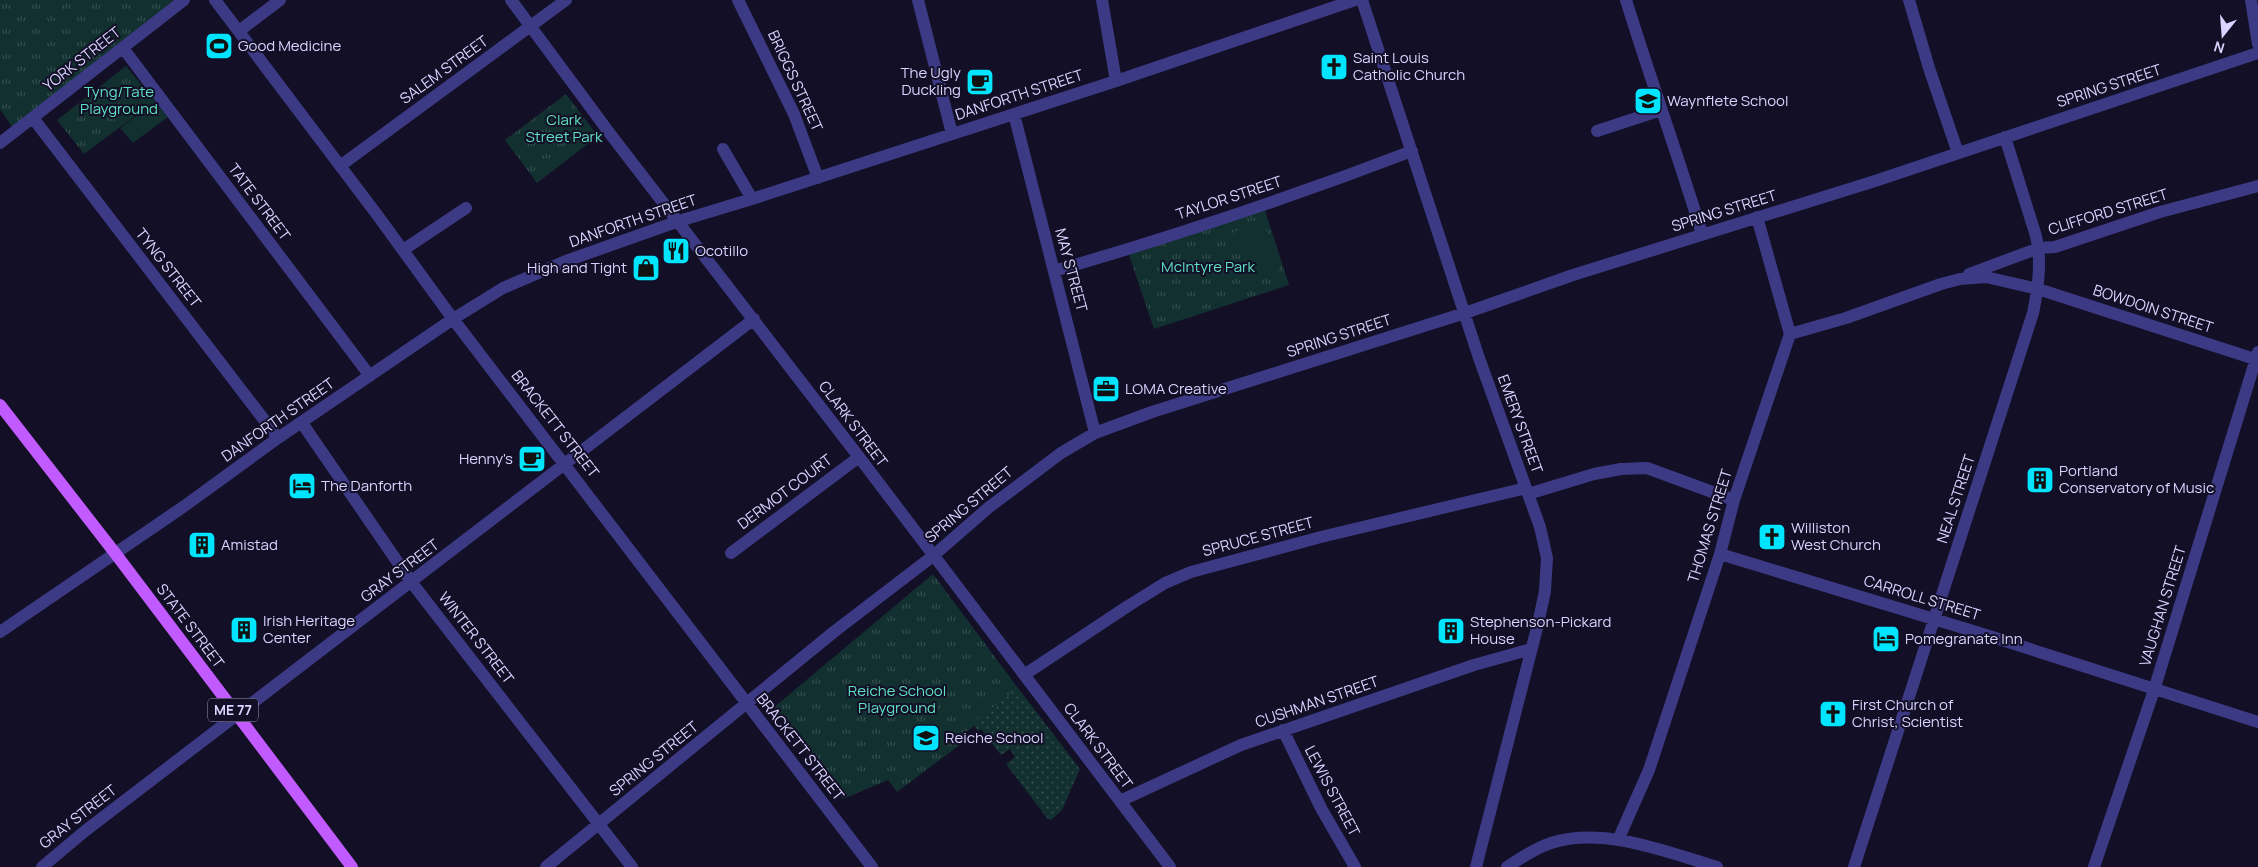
<svg xmlns="http://www.w3.org/2000/svg" width="2258" height="867" font-family="Manrope,sans-serif">
  <defs>
    <pattern id="grass-dots" width="8" height="8" patternUnits="userSpaceOnUse" patternTransform="scale(1.25)"><rect width="8" height="8" fill="#12302f"/><path d="M2 2h.1M6 6h.1" fill="none" stroke="#344d4e" stroke-width="1.8" stroke-linecap="round"/></pattern>
    <pattern id="park-tufts" width="24" height="20" patternUnits="userSpaceOnUse" patternTransform="scale(1.25)"><rect width="24" height="20" fill="#12302f"/><path d="M3 7l-1-3M5 7V3M7 7l1-3M15 17l-1-3M17 17v-4M19 17l1-3" fill="none" stroke="#344d4e"/></pattern>
  </defs>
  <rect width="100%" height="100%" fill="#130f26"/>
  <path fill="url(#grass-dots)" d="M1018 688 1080 769 1062 810 1051 820 1047 818 1006 764 1015 757 1010 749 1001 755 981 729 978 731 972 723Z"/>
  <path fill="url(#park-tufts)" d="M0 0H184L15 131 0 109Z
    M126 66 155 101 84 154 57 120Z
    M566 94 598 136 537 183 505 140Z
    M1263 204 1289 285 1154 329 1127 249Z
    M933 574 1018 688 973 723 974 726 962 735 965 741 897 792 888 780 843 799 773 708Z"/>
  <path fill="#12302f" d="M155 101 168 117 133 143 120 128Z
    M1264 223 1279 270 1248 279 1233 232Z"/>
  <g fill="none" stroke-linecap="round" stroke-linejoin="round">
    <path stroke="#3d3a85" stroke-width="12" d="M215 0 378 216 453 319 872 867
      M511 0 611 135 859 457 1170 867
      M738 0 794 114 818 178
      M918 0 952 134
      M1102 0 1116 81
      M1362 0 1479 358 1540 527 1547 558 1545 591 1538 624 1476 867
      M1626 0C1650 78 1678 155 1702 234
      M1909 0 1929 68 1958 153
      M2251 0 2258 44
      M239 31 280 0
      M123 48 370 376
      M1014 114 1095 433
      M33 118 278 438
      M1597 131 1661 110
      M0 143 184 0
      M723 149 752 199
      M340 166 566 0
      M403 250 466 208
      M1054 271C1175 236 1295 196 1412 151
      M1969 274 2039 248 2055 247 2160 212 2258 186
      M1790 334 1846 318 1941 284 1960 279 1986 277 2038 289 2258 360
      M302 423 412 583 632 867
      M1528 494 1594 474 1621 469 1647 468 1734 500
      M731 553 859 457
      M1720 554 1983 634 2258 722
      M0 632 183 507 278 438 453 319 503 288 566 261 679 221 752 199 1116 81 1355 0
      M1024 675 1128 606 1165 583 1191 572 1321 537 1526 488
      M1283 730 1321 808 1355 867
      M1120 801 1241 745 1474 665 1531 649
      M1618 840 1649 770 1720 554 1734 500 1790 334 1757 217
      M42 867 85 831 754 319
      M546 867 835 631 933 556 988 508 1061 453 1095 433 1152 412 1465 313 1573 275 1875 181 2258 53
      M1507 867C1521 858 1535 848 1551 843 1603 826 1667 852 1717 867
      M1854 867 2033 313C2038 288 2042 262 2036 236L2005 137
      M2094 867 2154 690 2258 352"/>
    <path stroke="#c25bff" stroke-width="12" d="M0 405 115 553 352 867"/>
  </g>
  <defs>
    <symbol id="stadium-square" viewBox="-11 -11 22 22"><rect x="-9" y="-9" width="18" height="18" rx="4" fill="#00e5ff" stroke="#130f26"/><path d="M0-5a6.5 5 0 1 0 0 10a6.5 5 0 1 0 0-10ZM-3.5-1.8h7v3.6h-7Z" fill="#111"/></symbol>
    <symbol id="church-square" viewBox="-11 -11 22 22"><rect x="-9" y="-9" width="18" height="18" rx="4" fill="#00e5ff" stroke="#130f26"/><path d="M-1.2-6h2.4v3.5h3.3v2.4h-3.3V6h-2.4V-.1h-3.3v-2.4h3.3Z" fill="#111"/></symbol>
    <symbol id="cafe-square" viewBox="-11 -11 22 22"><rect x="-9" y="-9" width="18" height="18" rx="4" fill="#00e5ff" stroke="#130f26"/><path d="M-5.5-4.5H6V0H3Q3 3.5 0 3.5H-2.5Q-5.5 3.5-5.5 0ZM3-3.2v2h1.7v-2ZM-6 4.5H4V6H-6Z" fill="#111"/></symbol>
    <symbol id="school-square" viewBox="-11 -11 22 22"><rect x="-9" y="-9" width="18" height="18" rx="4" fill="#00e5ff" stroke="#130f26"/><path d="M0-5L7-2L0 1L-7-2ZM-4 1L0 2.5L4 1V4Q0 6-4 4Z" fill="#111"/></symbol>
    <symbol id="restaurant-square" viewBox="-11 -11 22 22"><rect x="-9" y="-9" width="18" height="18" rx="4" fill="#00e5ff" stroke="#130f26"/><path d="M-5-6h1v4h1v-4h1v4h1v-4h1v5L-1.5 .5V6h-2V.5L-5-1ZM5-6V6H3V1.5H1.5Q1.5-4 5-6Z" fill="#111"/></symbol>
    <symbol id="shop-square" viewBox="-11 -11 22 22"><rect x="-9" y="-9" width="18" height="18" rx="4" fill="#00e5ff" stroke="#130f26"/><path d="M-5-2.5h2.3a2.7 3.5 0 0 1 5.4 0H5L5.5 6h-11ZM-1.5-2.5h3a1.5 2.3 0 0 0-3 0Z" fill="#111"/></symbol>
    <symbol id="office-square" viewBox="-11 -11 22 22"><rect x="-9" y="-9" width="18" height="18" rx="4" fill="#00e5ff" stroke="#130f26"/><path d="M-6-3h4V-5.5h4V-3h4V5H-6ZM-1-4.5V-3h2v-1.5ZM-6 0V1H6V0Z" fill="#111"/></symbol>
    <symbol id="building-square" viewBox="-11 -11 22 22"><rect x="-9" y="-9" width="18" height="18" rx="4" fill="#00e5ff" stroke="#130f26"/><path d="M-4-6H4V6H1V3H-1V6H-4ZM-2.5-4.3h1.7v1.8h-1.7ZM.8-4.3h1.7v1.8H.8ZM-2.5-1h1.7V.8h-1.7ZM.8-1h1.7V.8H.8Z" fill="#111"/></symbol>
    <symbol id="hotel-square" viewBox="-11 -11 22 22"><rect x="-9" y="-9" width="18" height="18" rx="4" fill="#00e5ff" stroke="#130f26"/><path d="M-6-4.5h1.5V1H6V5H4.5V3h-9V5H-6ZM-4 0a1.8 1.8 0 1 1 3.6 0ZM.5 0V-2.5h3Q6-2.5 6 0Z" fill="#111"/></symbol>
  </defs>
  <g fill-rule="evenodd">
    <use href="#stadium-square" x="203" y="30" width="32" height="32"/>
    <use href="#church-square" x="1318" y="51" width="32" height="32"/>
    <use href="#cafe-square" x="964" y="66" width="32" height="32"/>
    <use href="#school-square" x="1632" y="85" width="32" height="32"/>
    <use href="#restaurant-square" x="660" y="235" width="32" height="32"/>
    <use href="#shop-square" x="630" y="252" width="32" height="32"/>
    <use href="#office-square" x="1090" y="373" width="32" height="32"/>
    <use href="#cafe-square" x="516" y="443" width="32" height="32"/>
    <use href="#building-square" x="2024" y="464" width="32" height="32"/>
    <use href="#hotel-square" x="286" y="470" width="32" height="32"/>
    <use href="#church-square" x="1756" y="521" width="32" height="32"/>
    <use href="#building-square" x="186" y="529" width="32" height="32"/>
    <use href="#building-square" x="228" y="614" width="32" height="32"/>
    <use href="#building-square" x="1435" y="615" width="32" height="32"/>
    <use href="#hotel-square" x="1870" y="623" width="32" height="32"/>
    <use href="#church-square" x="1817" y="698" width="32" height="32"/>
    <use href="#school-square" x="910" y="722" width="32" height="32"/>
  </g>
  <g text-anchor="middle" stroke-width="4" stroke-linejoin="round" paint-order="stroke">
    <rect fill="#130f26" stroke="#9e99be" stroke-width="1" x="208" y="698.5" width="50" height="23" rx="4"/>
    <g font-size="14" font-weight="bold" fill="#d9d4ff">
      <text x="233" y="715">ME 77</text>
    </g>
    <g font-size="15" fill="#d9d4ff" stroke="#130f26" text-anchor="start">
      <text x="238" y="51">Good Medicine</text>
      <text x="1353" y="63">Saint Louis<tspan x="1353" dy="17">Catholic Church</tspan></text>
      <text x="961" y="78" text-anchor="end">The Ugly<tspan x="961" dy="17">Duckling</tspan></text>
      <text x="1667" y="106">Waynflete School</text>
      <text x="695" y="256">Ocotillo</text>
      <text x="627" y="273" text-anchor="end">High and Tight</text>
      <text x="1125" y="394">LOMA Creative</text>
      <text x="513" y="464" text-anchor="end">Henny's</text>
      <text x="2059" y="476">Portland<tspan x="2059" dy="17">Conservatory of Music</tspan></text>
      <text x="321" y="491">The Danforth</text>
      <text x="1791" y="533">Williston<tspan x="1791" dy="17">West Church</tspan></text>
      <text x="221" y="550">Amistad</text>
      <text x="263" y="626">Irish Heritage<tspan x="263" dy="17">Center</tspan></text>
      <text x="1470" y="627">Stephenson-Pickard<tspan x="1470" dy="17">House</tspan></text>
      <text x="1905" y="644">Pomegranate Inn</text>
      <text x="1852" y="710">First Church of<tspan x="1852" dy="17">Christ, Scientist</tspan></text>
      <text x="945" y="743">Reiche School</text>
    </g>
    <g font-size="15" fill="#d9d4ff" stroke="#130f26">
      <text transform="translate(82 59) rotate(-38)" y="5">YORK STREET</text>
      <text transform="translate(444 70) rotate(-36)" y="5">SALEM STREET</text>
      <text transform="translate(795 81) rotate(65)" y="5">BRIGGS STREET</text>
      <text transform="translate(2109 86) rotate(-18)" y="5">SPRING STREET</text>
      <text transform="translate(1019 95) rotate(-18)" y="5">DANFORTH STREET</text>
      <text transform="translate(1229 198) rotate(-18)" y="5">TAYLOR STREET</text>
      <text transform="translate(259 202) rotate(53)" y="5">TATE STREET</text>
      <text transform="translate(1724 211) rotate(-17)" y="5">SPRING STREET</text>
      <text transform="translate(2108 212) rotate(-17)" y="5">CLIFFORD STREET</text>
      <text transform="translate(633 221) rotate(-19)" y="5">DANFORTH STREET</text>
      <text transform="translate(168 268) rotate(52)" y="5">TYNG STREET</text>
      <text transform="translate(1071 270) rotate(75)" y="5">MAY STREET</text>
      <text transform="translate(2153 309) rotate(18)" y="5">BOWDOIN STREET</text>
      <text transform="translate(1339 336) rotate(-18)" y="5">SPRING STREET</text>
      <text transform="translate(278 420) rotate(-35)" y="5">DANFORTH STREET</text>
      <text transform="translate(555 424) rotate(52)" y="5">BRACKETT STREET</text>
      <text transform="translate(853 424) rotate(53)" y="5">CLARK STREET</text>
      <text transform="translate(1520 424) rotate(70)" y="5">EMERY STREET</text>
      <text transform="translate(785 492) rotate(-37)" y="5">DERMOT COURT</text>
      <text transform="translate(1956 499) rotate(-72)" y="5">NEAL STREET</text>
      <text transform="translate(969 505) rotate(-40)" y="5">SPRING STREET</text>
      <text transform="translate(1710 526) rotate(-73)" y="5">THOMAS STREET</text>
      <text transform="translate(1258 537) rotate(-15)" y="5">SPRUCE STREET</text>
      <text transform="translate(400 571) rotate(-37)" y="5">GRAY STREET</text>
      <text transform="translate(1922 598) rotate(17)" y="5">CARROLL STREET</text>
      <text transform="translate(2163 606) rotate(-73)" y="5">VAUGHAN STREET</text>
      <text transform="translate(190 626) rotate(53)" y="5">STATE STREET</text>
      <text transform="translate(476 638) rotate(52)" y="5">WINTER STREET</text>
      <text transform="translate(1317 702) rotate(-19)" y="5">CUSHMAN STREET</text>
      <text transform="translate(1098 746) rotate(53)" y="5">CLARK STREET</text>
      <text transform="translate(800 747) rotate(52)" y="5">BRACKETT STREET</text>
      <text transform="translate(654 759) rotate(-39)" y="5">SPRING STREET</text>
      <text transform="translate(1332 791) rotate(62)" y="5">LEWIS STREET</text>
      <text transform="translate(78 817) rotate(-38)" y="5">GRAY STREET</text>
    </g>
    <g font-size="15" fill="#5fe0c0" stroke="#130f26">
      <text x="119" y="97">Tyng/Tate<tspan x="119" dy="17">Playground</tspan></text>
      <text x="564" y="125">Clark<tspan x="564" dy="17">Street Park</tspan></text>
      <text x="1208" y="272">McIntyre Park</text>
      <text x="897" y="696">Reiche School<tspan x="897" dy="17">Playground</tspan></text>
    </g>
  </g>
  <g transform="translate(2223 35) rotate(197)" stroke="#130f26" stroke-width="4" paint-order="stroke">
  <path d="M0-4L9 19L0 12L-9 19Z" fill="#d9d4ff"/>
  <text y="-8" font-size="14" font-weight="bold" text-anchor="middle" fill="#d9d4ff">N</text>
  </g>
</svg>
